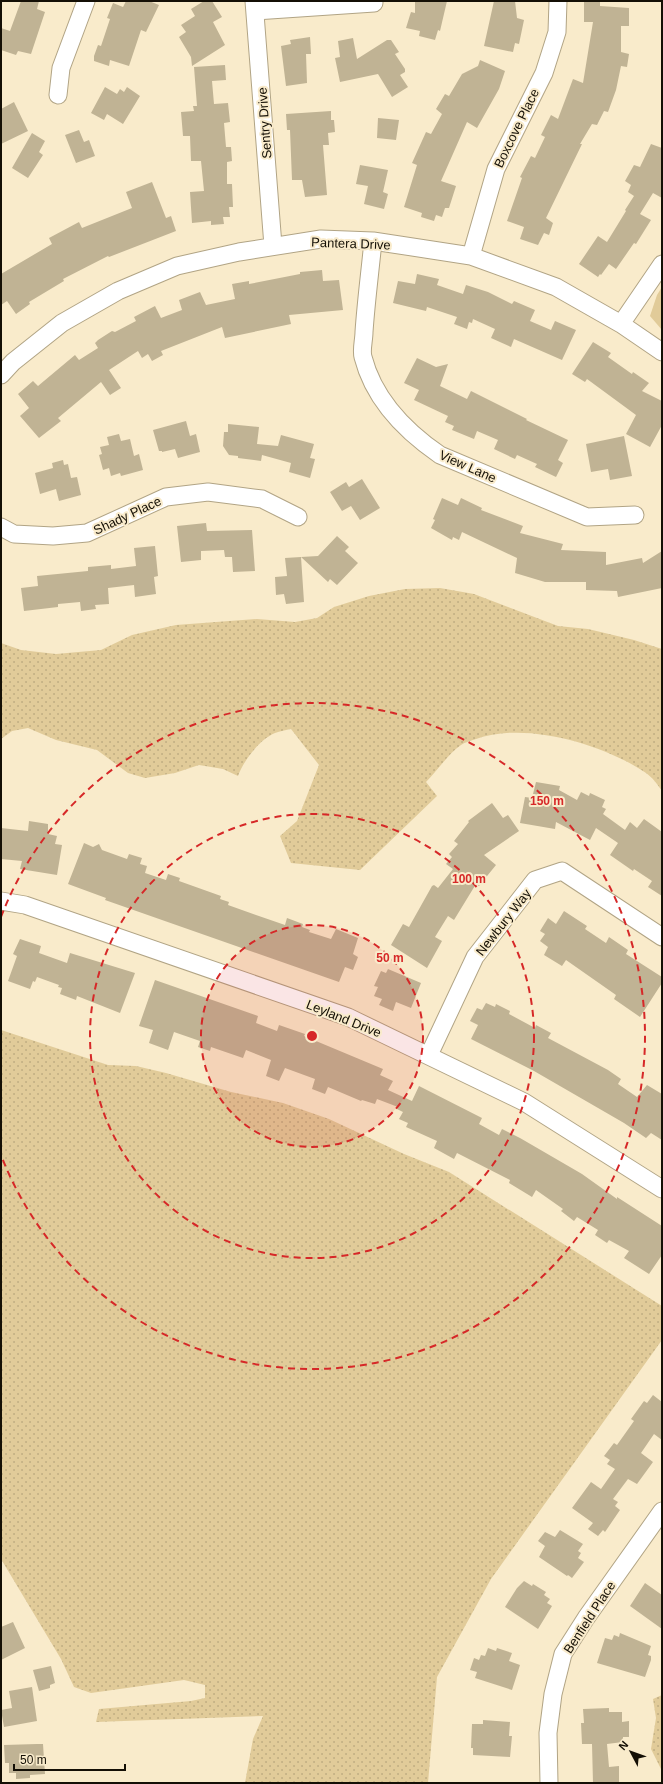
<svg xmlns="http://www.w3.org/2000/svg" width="663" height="1784" font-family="Arial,sans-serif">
  <defs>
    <pattern id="grass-dots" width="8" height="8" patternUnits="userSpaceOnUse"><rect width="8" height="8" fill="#e1cb99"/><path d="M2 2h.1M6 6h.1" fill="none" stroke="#c0ad82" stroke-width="1.8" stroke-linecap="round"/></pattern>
  </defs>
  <rect width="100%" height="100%" fill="#f9ebcb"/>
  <path fill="url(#grass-dots)" d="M440 588 474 594 558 626 588 629 634 640 662 649V791C658 785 652 777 646 773 604 744 525 721 476 739 471 741 465 742 461 745 449 753 437 771 426 782L437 796 360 870 291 863 280 836 297 821 319 765 291 729C286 730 280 731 275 733 259 740 244 760 238 776L223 769 199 765 175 773 145 778 128 773 97 750 56 740 28 728 12 731 1 739V643L21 650 56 654 101 650 132 635 176 625 257 619 295 622 317 618 334 607 369 596 405 589Z
    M1 1030 108 1065 136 1066 166 1073 231 1092 283 1103 329 1119 404 1154 449 1172 662 1306V1340L491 1579 437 1677 428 1783H245L253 1739 263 1716 96 1722 99 1709 191 1701 205 1698V1685L184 1680 91 1693 74 1687 61 1659 1 1559Z
    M662 1695V1771L651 1749 656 1718 653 1699Z"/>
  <path fill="#e1cb99" d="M662 287V330L650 316 657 295Z"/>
  <path fill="#c0b394" d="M21 1H39L37 9 45 12 31 54 18 51 16 55 1 50V28L10 31Z
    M126 1H149L159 5 146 32 141 30 129 66 110 60 109 66 94 61V56L98 45 101 46 110 19 107 18 113 3 123 7Z
    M204 1H212L222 17 213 22 225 45 192 66 191 57 179 37 186 32 181 25 195 16 191 9Z
    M415 1H447L440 31 438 30 435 40 419 36 420 31 406 28 410 15 411 12 415 13Z
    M494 1H515L517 18 524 20 519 44 515 43 513 52 484 46Z
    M584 1H600V6L629 8V26H621V52L629 54 627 67 621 66 616 90 608 112 604 111 597 125 592 124 580 144H582L546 218 553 223 549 235 544 233 538 245 520 239 524 227 507 221 522 178 520 177 531 156 535 158 545 137 541 135 551 115 558 119 573 79 583 83 593 22H584Z
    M310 37 311 54H306L307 83 286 86 281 46 291 44 290 40Z
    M353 38 357 59 387 40H391L399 52 395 54 405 69V72L400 75 408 87 392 97 378 74 340 82 335 58 340 57 338 41Z
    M480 60 505 71 499 89 477 128 467 122 441 181 456 186 449 208H445L442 217 436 215 434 221 421 217 422 213 404 207 417 165 412 163 426 132 431 134 442 114 436 109 445 94 449 96 462 74 478 66Z
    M225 65 226 80 212 81 214 104 228 103 230 122 224 123 226 147H231L232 161 227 162V184H232L233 207H229L230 217H223L224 224 211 225V221L192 223 190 192 204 191 201 161H191L190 136H183L181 112 194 111 193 106H197L194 67Z
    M105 87 117 94 120 89 124 92 127 87 140 96 123 124 107 114 104 120 91 113Z
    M14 102 28 131 1 144V109Z
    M331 111V120H334L335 132 328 133 329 145H323L327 195 305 197 302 180H292L290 130H287L286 114Z
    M378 118 399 120 396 140 377 138Z
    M79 130 84 142 89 140 95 156 76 163 65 135Z
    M32 133 45 141 39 152 43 155 28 178 12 168Z
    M651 144 662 148V198L653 193 640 214 651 220 636 244 634 243 616 269 609 264 601 275 600 274 598 277 579 264 598 236 607 242 626 211 625 210 634 196 628 192 631 185 625 181 634 165 640 167Z
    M360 165 388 170 383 192 388 194 384 209 364 204 368 186 356 184Z
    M152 182 166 218 171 216 176 231 109 257 108 256 63 279 64 281 29 302 30 304 16 314 7 301 1 305V274L52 244 49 238 79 222 82 228 132 208 126 192Z
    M322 270 323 281 339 280 343 310 289 315 291 324 225 338 222 327 161 351 163 355 152 361 148 354 142 358 138 351 109 370 121 388 110 395 101 382 58 418 61 421 39 438 20 416 29 408 18 394 33 381 38 386 75 355 79 360 98 348 95 343 98 340 112 331 115 332 136 321 134 317 155 306 161 318 182 310 179 300 200 292 206 305 235 299 232 284 249 281V284L300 274V272Z
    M417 274 439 279 437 285 463 294 466 285 488 292 512 304 514 301 535 310 530 321 551 330 555 321 576 330 562 360 514 339 511 347 491 338 495 329 473 319 472 323 469 322 467 329 454 324 457 317 427 307 426 311 393 303 398 281 415 284Z
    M593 342 611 353 608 357 632 374 633 372 649 383 642 391 662 401V425L650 447 626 434 636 415 587 379 585 382 572 374Z
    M417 358 436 367 448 364 440 386 467 399 471 391 527 419 526 420 568 440 558 460 563 463 556 477 535 467 537 464 517 455 515 459 494 449 498 440 477 431 474 439 452 430 454 426 445 422 448 416 414 400 419 390 404 383Z
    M186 421 190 436 196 434 200 452 178 458 175 449 162 452V451H159L153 430Z
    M228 424 259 427 257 444 278 446 281 435 314 444 310 458 315 459 310 478 289 472 291 463 262 455 261 461 238 458V456L229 455 223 446 224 432H228Z
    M119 434 121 441 130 439 134 456 139 454 143 470 121 476 120 473 111 476 109 468 103 470 99 455 102 454 100 447 109 445 107 437Z
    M624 436 632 476 610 480 608 469 591 472 586 444Z
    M63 460 64 465 68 464 71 478 77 477 81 495 59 501 56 489 40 494 35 473 53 468 52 463Z
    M362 479 380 508 360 520 351 506 342 511 330 492 346 482 349 487Z
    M442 498 458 505 461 498 482 508 481 510 523 526 520 533 563 544 561 550 606 552V565L642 558 643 563 662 551V588L618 597 617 591 586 590V582H545L515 573 517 558 462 532 459 540 453 537 452 540 431 528 435 520 433 519Z
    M206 523 207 531 252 530 255 571 233 572 232 557H225L224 550 201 551V560L181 562 177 526Z
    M337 536 349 547 345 551 358 563 337 585 330 579 328 582 301 557 318 556Z
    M155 546 158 576 154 577 156 594 135 597 134 585 108 588 109 604 95 605 96 609 81 611 80 602 58 604V607L24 611 21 588 38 586 37 576 88 571V567L111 565V569L136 566 134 548Z
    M301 557 304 602 286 604 284 594 276 595 275 577 287 576 285 558Z
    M536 782 560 786 559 790 577 800 581 792 589 796 590 793 605 800 602 807 606 809 603 814 625 830 630 822 637 828 644 819 662 832V896L648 887 652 881 634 869 633 871 610 855 618 843 596 828 590 840 556 822 555 829 520 823 525 797 532 798Z
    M492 803 503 818 508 815 519 831 484 855 496 865 479 886 476 884 454 920 448 916 435 937 442 941 427 968 391 945 403 924 409 927 432 886 434 885 438 888 453 869 446 864 452 857 449 854 458 844 454 841 469 822 468 821Z
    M29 821 48 824V834L57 836 55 844 62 845 57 875 20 869 22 861 1 859V828L28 831Z
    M84 843 93 847 99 844 102 850 127 859 129 854 142 858 140 864 147 866 145 873 166 880 168 874 180 878 179 881 221 896 220 899 229 902 228 905 256 915 285 925 287 918 303 924 302 927 310 930 309 932 331 939 336 929 358 938 353 954 358 957 353 970 345 967 339 982 105 900 106 898 68 884Z
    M564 911 587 926 585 929 606 943 609 937 628 950 626 954 662 977V983L640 1017 614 999 616 995 566 960 562 966 544 955 548 947 540 941 545 934 540 931 548 918 556 924Z
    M20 939 41 946 39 953 67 963 70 953 135 973 120 1013 77 996 76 1000 60 994 62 988 58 987 59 985 37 977 35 982 33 981 30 989 8 981 17 956 13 954Z
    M388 969 421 983 411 1008 396 1002 393 1011 379 1005 382 999 374 996 378 987 374 986 381 971 386 973Z
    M155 980 258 1016 256 1023 277 1031 279 1025 305 1034 304 1036 383 1069 380 1075 393 1081 388 1090 412 1101 419 1086 482 1118 479 1124 499 1135 502 1129 520 1138 582 1174 617 1199V1197L662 1226V1255L649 1274 624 1258 629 1251 609 1240 607 1243 595 1235 598 1230 577 1217 574 1221 561 1211 563 1209 536 1190 532 1197 509 1183 510 1180 457 1153 454 1159 434 1148 437 1141 406 1127 408 1123 399 1119 403 1112 397 1109 398 1107 377 1099 375 1104 362 1100 361 1101 328 1087 325 1094 312 1089 315 1079 285 1068 279 1081 266 1076 271 1060 246 1050 243 1058 211 1047 210 1051 198 1047 200 1041 174 1032 168 1050 149 1043 153 1030 139 1026Z
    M486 1003 495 1007 496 1004 510 1011 509 1014 535 1028 536 1025 551 1033 548 1038 608 1070 621 1079 618 1084 637 1097 647 1085 662 1094V1140L651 1133 646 1138 624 1123 534 1071 471 1039 478 1025 470 1021 477 1008 482 1010Z
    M653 1395 662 1402V1440L654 1434 641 1453 653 1462 637 1484 628 1479 613 1499 618 1502 615 1506 620 1510 605 1532 603 1530 598 1536 588 1529 593 1523 572 1508 591 1482 601 1489 615 1469 607 1464 610 1460 604 1456 614 1443 617 1445 634 1421 631 1419 644 1401 647 1403Z
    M560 1530 583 1544 578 1551 581 1553 578 1558 584 1562 572 1578 568 1575 567 1576 539 1557 545 1546 538 1541 545 1532 555 1537Z
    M524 1581 532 1586 533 1584 546 1592 544 1595 550 1599 547 1603 552 1606 538 1629 505 1607 517 1588Z
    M645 1583 662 1595V1629L630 1606Z
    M13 1622 25 1648 1 1660V1627Z
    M620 1633 651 1646 648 1655 651 1656V1660L645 1677 597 1663 605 1638 612 1640 614 1635 619 1637Z
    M488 1648 496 1651 497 1648 512 1653 509 1661 520 1665 512 1690 475 1678 477 1672 470 1670 474 1658 479 1660 481 1655 485 1656Z
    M51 1666 55 1683 50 1685V1688L39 1691 33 1670Z
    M32 1687 37 1721 4 1727 1 1710 12 1708 9 1691Z
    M609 1708V1712H622V1722L629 1721V1737H623V1742L607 1744 609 1767 619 1766V1783H593L592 1744H582L581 1723H584L583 1709Z
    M483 1720 510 1722 509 1736H512L510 1757 473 1755V1748H471L472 1724H483Z
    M37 1744H43L45 1774 30 1775V1778L16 1779V1773H9V1763H5L4 1745Z"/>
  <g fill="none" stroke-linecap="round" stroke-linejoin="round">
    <defs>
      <path id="minor" d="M254 1 273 246
        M255 11 374 3
        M58 95 61 68 86 1
        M373 241C370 272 366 302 364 332 364 340 361 350 363 357 374 400 405 431 440 455L587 517 635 515
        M471 256 496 169 544 73 557 32 558 1
        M621 324 662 264
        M1 375 13 362 62 323 118 291 177 266 239 252 321 239 373 241 471 256 556 287 621 324 662 352
        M1 527 14 534 53 536 87 533 166 497 208 492 262 499 298 517
        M1 901 25 905 348 1017 524 1102 662 1189
        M429 1055 475 957 535 880 562 871 662 937
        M549 1783 548 1733 553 1694 563 1654 586 1618 662 1511"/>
    </defs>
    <use href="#minor" stroke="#b1a485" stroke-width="19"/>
    <use href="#minor" stroke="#fff" stroke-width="17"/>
  </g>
  <circle cx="312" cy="1036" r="111" fill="#d62828" fill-opacity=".12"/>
  <g fill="none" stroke="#d62828" stroke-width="2" stroke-dasharray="7 5">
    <circle cx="312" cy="1036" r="111"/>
    <circle cx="312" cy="1036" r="222"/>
    <path d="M1 917A333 333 0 1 1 1 1155"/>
  </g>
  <g text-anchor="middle" stroke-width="4" stroke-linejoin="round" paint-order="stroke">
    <g font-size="13" fill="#140f05" stroke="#f9ebcb">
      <text transform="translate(264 123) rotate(-94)" y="5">Sentry Drive</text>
      <text transform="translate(516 128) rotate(-64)" y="5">Boxcove Place</text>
      <text transform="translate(351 243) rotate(2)" y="5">Pantera Drive</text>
      <text transform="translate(468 466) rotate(24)" y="5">View Lane</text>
      <text transform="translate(127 515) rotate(-25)" y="5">Shady Place</text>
      <text transform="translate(503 922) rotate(-52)" y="5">Newbury Way</text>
      <text transform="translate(344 1018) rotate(22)" y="5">Leyland Drive</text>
      <text transform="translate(589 1617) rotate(-57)" y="5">Benfield Place</text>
    </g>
  </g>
  <circle cx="312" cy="1036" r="6" fill="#d62828" stroke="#f9ebcb" stroke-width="2"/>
  <g font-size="12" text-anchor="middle" font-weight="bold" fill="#d62828" stroke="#f9ebcb" stroke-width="4" stroke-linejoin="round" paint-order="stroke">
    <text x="547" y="805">150 m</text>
    <text x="469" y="883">100 m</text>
    <text x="390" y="962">50 m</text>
  </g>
  <rect width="663" height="1784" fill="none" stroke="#140f05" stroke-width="4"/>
  <g transform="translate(631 1752) rotate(311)" stroke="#f9ebcb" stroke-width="3" paint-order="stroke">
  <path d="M0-3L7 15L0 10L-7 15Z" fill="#140f05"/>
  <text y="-6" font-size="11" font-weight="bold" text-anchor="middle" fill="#140f05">N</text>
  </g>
  <path d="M14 1764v6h111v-6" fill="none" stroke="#140f05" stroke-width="2"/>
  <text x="20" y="1764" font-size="12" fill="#140f05" stroke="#f9ebcb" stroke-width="3" paint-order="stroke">50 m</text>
</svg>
